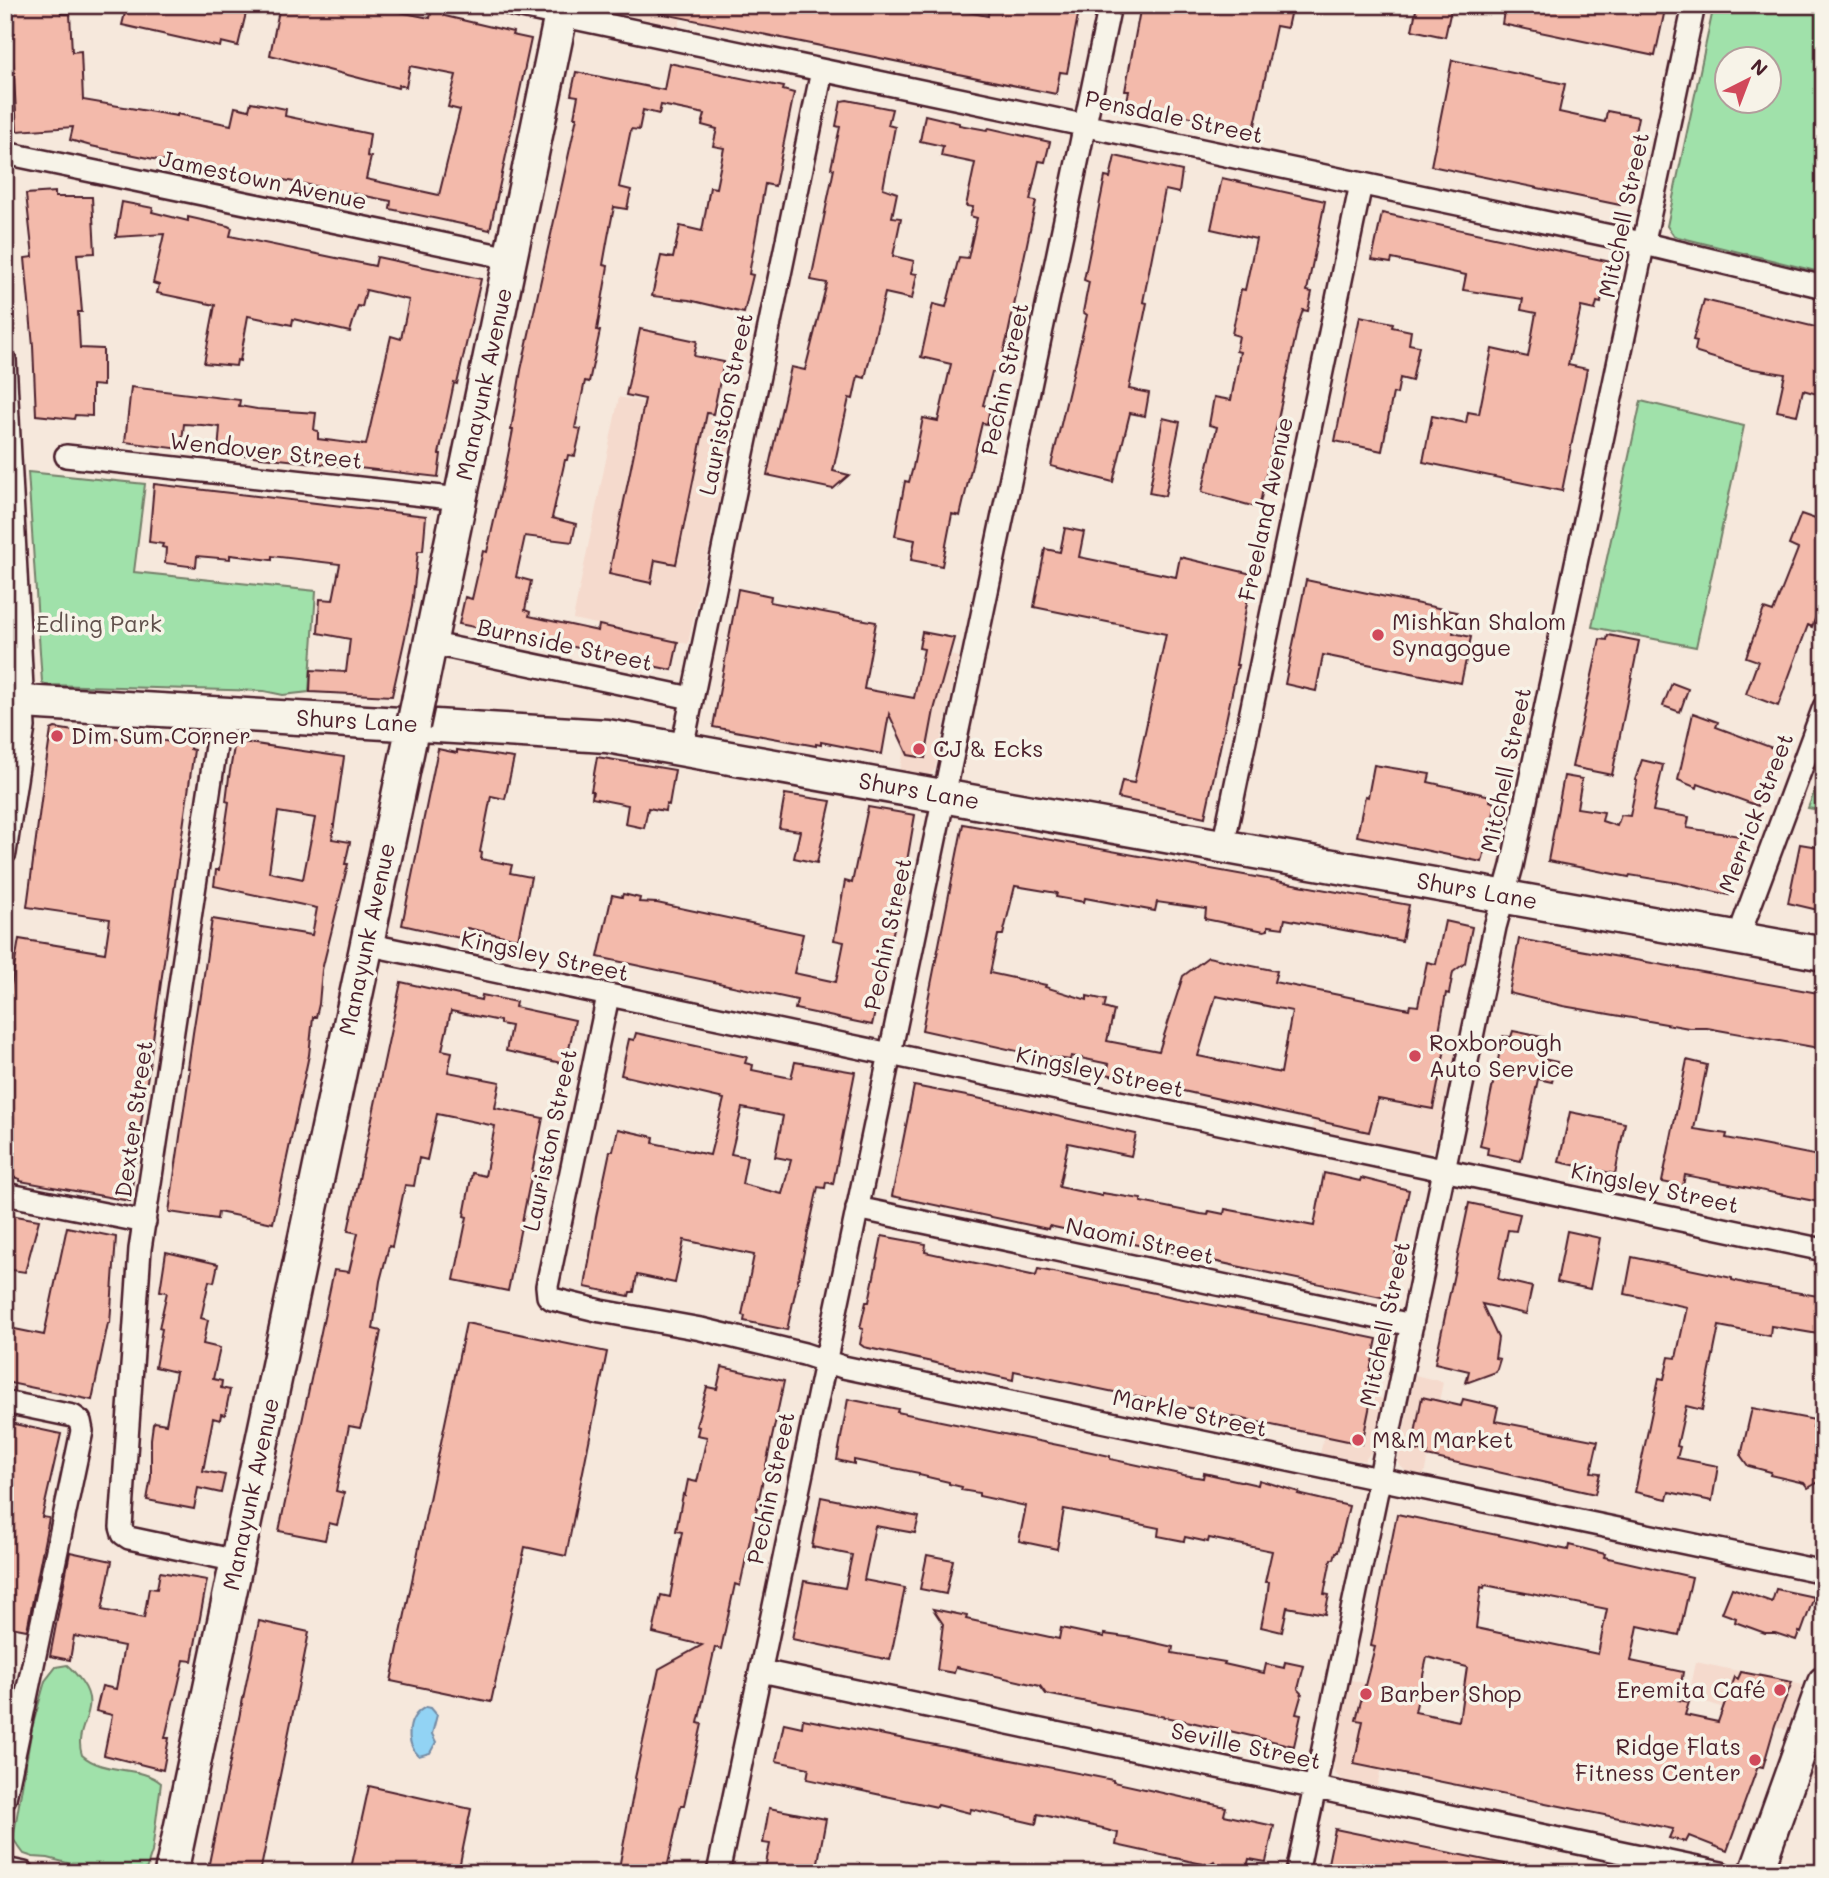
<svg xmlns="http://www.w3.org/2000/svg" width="1829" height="1878" font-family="Mali,sans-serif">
  <rect width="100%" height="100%" fill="#f6e8dc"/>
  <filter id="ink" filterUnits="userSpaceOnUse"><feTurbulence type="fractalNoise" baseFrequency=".0143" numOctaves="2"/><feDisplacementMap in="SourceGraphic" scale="14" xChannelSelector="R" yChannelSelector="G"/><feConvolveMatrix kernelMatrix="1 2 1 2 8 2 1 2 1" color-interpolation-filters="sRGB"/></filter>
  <g filter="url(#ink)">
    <path fill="#f5dacd" d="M584 5H683L679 27Z
      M619 397 736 422 688 644 573 619Z
      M925 650 959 657 935 769 927 778 899 773Z
      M1331 1018 1458 1040 1434 1149 1421 1153 1312 1129Z
      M1415 1375 1443 1382 1424 1475 1407 1472 1399 1465 1398 1460Z
      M1335 1388 1383 1399 1372 1451 1364 1461 1320 1454Z
      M1696 1662 1803 1685 1787 1730 1689 1696Z
      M1351 1680 1397 1691 1377 1787 1342 1780 1334 1772 1333 1764Z
      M1820 1747 1824 1748V1783L1810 1778Z"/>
    <path fill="#a0e1aa" stroke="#75806a" stroke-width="2" fill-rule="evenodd" d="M1714 5H1824V273L1674 236 1667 226ZM1728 60H1770V102H1728Z
      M1641 401 1744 426 1696 647 1592 627Z
      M28 472 145 484 134 572 316 591 309 692 283 695 264 691 47 685 42 682Z
      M1824 767V811L1808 808Z
      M67 1665C73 1670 77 1675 82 1682 103 1712 72 1725 82 1755 104 1775 140 1765 161 1783L152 1852 145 1873H106L48 1858 33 1857 24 1854 13 1839 32 1728 45 1681 56 1667Z"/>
    <path fill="#92d3f4" stroke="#758ba4" stroke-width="2" d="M426 1707 431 1708 437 1715 432 1734 436 1742 430 1753 419 1756C404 1742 407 1716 426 1707Z"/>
    <path fill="#f3baab" stroke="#4a1f2b" stroke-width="2" fill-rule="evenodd" d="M10 5H60L61 14H70L72 52 81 51 83 100 177 116V114L231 125 235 107 249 110 251 102 286 109 285 116 370 134 367 156 371 157 366 179 439 195 460 110 448 107 456 75 410 66 406 87 399 85 398 88 270 55 280 5H384V9L430 18 433 5H435L445 16 513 32 512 35 531 39 490 230 390 209 391 201 253 174V177L236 172 235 176 91 146 70 140 73 127 17 131Z
      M127 5H248L238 46 221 42 220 47 122 25Z
      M659 5H933L988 16 989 5H1080L1067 73 1060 72 1056 94 659 13Z
      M1141 5H1292L1287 28 1276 26 1254 130 1181 115 1180 121 1125 110 1129 91H1125Z
      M1417 5H1452L1445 37 1412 30Z
      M1505 5H1666L1655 56 1502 24Z
      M1452 60 1565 84 1559 112 1605 122 1607 111 1638 117 1620 205 1431 166Z
      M669 63 784 87 783 90 794 93 775 186 765 184 749 274 753 275 744 313 689 300 652 296 661 256 673 258 680 226 702 231 710 187 716 188 724 148 713 146 717 129 702 125 705 114 661 105 659 114 643 110 639 130 631 129 619 187 631 190 627 209 614 207 608 237 603 265 608 266 597 330 600 331 589 382 585 381 575 428 581 429 575 456 568 455 567 460H565L552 518 576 524 572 542 525 536 516 577 531 581 525 610 530 612 529 616 598 631 599 625 678 642 672 670 594 654V651L459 624 465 597 472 599 483 551 487 552 503 481 513 430H511L521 370 577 117H574L578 96 571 95 576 72 664 90Z
      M847 100 892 109 888 125 895 127 883 188 897 193 892 217 901 218 893 256 914 261 911 273 917 274 912 299 885 293 865 378 858 376 853 399 849 398 833 471 849 475 833 489 767 475 791 367 805 370 827 283 811 280 834 169 831 168 840 127 836 126 841 101Z
      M925 115 959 123V125L987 130 989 128 1050 142 1045 162 1039 161 1030 200 1036 201 1007 339 998 373 992 372 983 405 990 407 987 424 982 423 960 516 952 514 942 566 911 560 915 540 895 536 905 481 909 482 913 467 923 418 938 421 951 364 921 357 933 304 946 307 959 257 968 258 977 218 970 216 973 207 966 206 975 163 941 156 943 146 920 141Z
      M1115 156 1182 171 1179 193 1165 190 1143 302 1147 303 1129 389 1149 393 1145 416 1130 413 1113 482 1051 466 1086 319 1087 315 1083 312 1089 282 1084 280 1105 177 1110 178Z
      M1222 178 1325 201 1307 291 1312 292 1308 311 1303 310 1298 325 1259 508 1202 492 1217 427 1209 425 1214 397 1231 400 1240 352 1236 351 1239 336 1232 334 1241 289 1245 290 1256 239 1211 229Z
      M55 192V197H92L95 253 77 254 82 312H78L80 348 103 349V386L92 385V416L75 415 74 419 36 415 33 346 25 258 33 257 26 194Z
      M122 202 153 208 152 212 188 221V217L228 226 232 228 230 236 375 266 377 257 481 279 457 384 454 383 439 454H441L438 477 218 452 220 427 202 425 184 424 181 449 125 442 131 387 240 400 239 406 257 409 316 413 314 430 318 431V439L366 445 391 336 401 339 409 300 366 290 362 307 358 306 350 332 293 319 292 325 248 316 240 361 237 360 236 366 204 363 215 305 157 293 159 285 153 283 164 234 116 237Z
      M1382 213 1611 262 1605 294H1602L1601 303 1597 302 1595 310 1581 307 1568 365 1587 369 1562 491 1423 462 1432 416 1466 423 1468 412 1479 414 1492 349 1528 357 1536 313 1521 310 1523 299 1463 290 1466 275 1392 259 1391 263 1372 260Z
      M1704 300 1824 329V396L1803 390 1797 415 1777 411 1785 374 1747 368 1697 353 1695 350 1697 341 1693 340Z
      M1360 316 1393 323 1392 327 1411 331 1409 344 1419 346 1412 381 1400 378 1397 394 1393 393 1382 451 1335 441Z
      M640 329 697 341 694 356 724 362 713 414 707 413 676 564 655 560 651 583 609 574 645 399 626 395Z
      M1163 418 1180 422 1165 496 1149 493Z
      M154 484 426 516 423 551H418L412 606 392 696 310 692 311 670 346 672 350 639 318 633 320 599 333 600 340 564 272 556V560L230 555V559L197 556 196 567 165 563 166 548 162 547 163 544 149 542Z
      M1801 514 1824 522V595L1812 627 1808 625 1778 706 1746 694 1758 661 1746 657 1764 609 1773 612 1798 549 1789 545Z
      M1065 528 1084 532 1079 557 1176 577 1180 557 1252 574 1236 665H1238L1205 817 1118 798 1122 781 1134 783 1166 634 1034 607 1045 549 1060 552Z
      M1306 580 1457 612 1453 633 1471 637 1461 683 1323 655 1316 691 1285 684Z
      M738 589 771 596 770 602 876 622 864 689 914 698 924 649 919 648 922 632 954 638 934 710 925 758 908 755 889 714 882 754 821 742V745L816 744V746L713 727Z
      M1608 635 1639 641 1612 775 1572 767 1600 639 1607 640Z
      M1672 683 1688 689 1680 712 1663 706Z
      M1693 713 1718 722 1716 727 1778 750 1758 806 1698 784 1697 788 1678 780Z
      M55 728 128 740H134V736L146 738 190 745V749L194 750 130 1201 20 1181V1179L5 1175V1021L19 939 105 953 110 919 27 907 44 778 51 730Z
      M235 741 344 757 332 839 350 842 345 864H348L322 970 319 1004 316 1017H313L309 1055 273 1223 218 1212 217 1219 169 1212 190 1068H188L193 1033 198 1001 200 1002 212 919 312 935 317 908 214 886 216 870H219L229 802 226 801 229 777ZM278 812 315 818 303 879 269 872Z
      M438 749 457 753V750L514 758 505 799 491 796 480 852 482 853 481 859 512 865 510 873 531 877 518 939 467 928 465 938H460L402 925Z
      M597 757 675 770 669 805 666 804 665 811 648 808 644 828 625 824 628 805 592 798 593 791H591Z
      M1642 760 1663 765 1653 811 1689 817 1687 828 1740 836 1729 895 1678 883 1630 875 1629 877 1548 861 1564 776 1582 779 1577 808 1604 812 1602 821 1617 826 1621 815 1630 816 1637 781 1635 780Z
      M1374 765 1430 774 1428 782 1491 796 1490 801 1496 804 1482 862 1357 836 1365 796 1368 797Z
      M785 794 831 801 817 863 794 858 800 831 779 828Z
      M868 807 915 815 900 902 872 1025 795 1009 797 1000 598 957 612 895 622 897 623 894 640 898 639 902 657 903 803 934 794 973 836 982 844 942 834 940 845 881 852 883Z
      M963 824 1409 905 1402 941 1285 919 1283 928 1268 926V930L1264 931 1205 919 1206 909 1157 902 1155 911 1085 898 1084 902 1056 897 1057 893 1015 886 1003 935H998L990 973 1046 985 1045 987 1087 1000V996L1106 1000 1104 1008 1114 1011 1107 1041 1159 1051 1183 976 1208 957 1277 971 1274 982 1409 1009 1410 1005 1418 1006 1427 962 1436 964 1445 921 1472 927 1465 963 1453 972 1449 994 1446 993 1438 1037 1447 1039 1433 1109 1378 1099 1369 1132 1106 1074 1109 1064 1071 1056 1070 1060 1031 1054 922 1030ZM1216 996 1292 1011 1281 1073 1198 1056Z
      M1800 844 1824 848V880L1818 910 1788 903Z
      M1519 939 1824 994V1049L1707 1028H1689L1563 1006 1509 993Z
      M401 982 481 1000 482 995 516 1002 515 1007 575 1020 566 1064 506 1051 511 1026 500 1024V1021L451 1011 442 1050 452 1052 448 1072 500 1082 495 1108 543 1118 508 1291 454 1280 467 1217 464 1216 472 1173 485 1176 495 1126 437 1114 427 1160 419 1158 414 1186 405 1185 392 1247 389 1246 380 1281 373 1329 381 1331 365 1412 360 1428 349 1426 336 1491 344 1493 341 1509 337 1525 329 1523 325 1540 279 1531 334 1270 349 1272 358 1233 348 1231Z
      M1513 1031 1547 1038 1543 1059 1557 1062 1552 1082 1538 1079 1521 1161 1487 1154 1488 1148 1480 1146 1503 1036 1511 1037Z
      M636 1033 747 1057 745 1063 753 1065 752 1070 791 1078 795 1062 855 1072 833 1184 826 1182 825 1188 818 1187 787 1330 744 1321 745 1316 742 1315 754 1255 684 1240 675 1283 637 1275 634 1292H630L629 1296 585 1287 596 1217 610 1151H613L618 1129 654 1137 653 1143 710 1155 724 1099 621 1075 629 1039 634 1040ZM742 1108 783 1116 775 1157 791 1160 782 1194 742 1184 747 1157 731 1154Z
      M1687 1060 1707 1065 1694 1129 1727 1134 1726 1138 1824 1157V1203L1685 1175 1683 1186 1662 1182Z
      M914 1086 977 1098 1136 1134 1131 1156 1068 1143 1059 1187 1102 1196V1193L1141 1199V1202L1201 1214 1208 1215 1209 1211 1224 1214 1225 1209 1314 1226 1324 1173 1360 1181 1361 1178 1409 1190 1386 1298 1049 1226 1048 1229 892 1196Z
      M1570 1112 1625 1123 1615 1174 1559 1162Z
      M1469 1203 1520 1214 1516 1231 1508 1230 1498 1279 1532 1287 1526 1314 1482 1304 1498 1338 1495 1358 1500 1359 1496 1372 1466 1383 1469 1371 1435 1363Z
      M5 1214 39 1220 25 1272 5 1269Z
      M67 1227 116 1237 110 1323H108L92 1400 5 1382V1327L44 1335Z
      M1567 1231 1600 1238 1590 1289 1557 1282Z
      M882 1236 926 1244 925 1252 971 1262 1036 1276 1038 1269 1377 1339 1364 1399 1371 1400 1362 1444 1033 1375 1014 1371 1013 1380 864 1347 860 1344 863 1329 860 1328 866 1302H869Z
      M166 1252 218 1264 214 1282 209 1281 201 1318 208 1320 203 1344 220 1348 213 1379 222 1381 221 1388 230 1390 225 1415 221 1414 220 1420 213 1418 203 1471 225 1475 221 1493 198 1488 194 1509 147 1500 151 1477V1439L153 1424 155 1422 166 1424 176 1372 155 1367 162 1329 159 1328 167 1292 160 1291Z
      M1632 1257 1732 1278V1280L1748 1284 1824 1297V1335L1771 1326 1770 1336 1719 1326 1702 1410 1686 1406 1677 1446 1680 1447 1677 1458 1718 1466 1712 1501 1669 1492 1667 1499 1635 1492 1659 1378 1664 1379 1669 1357 1676 1358 1687 1307 1625 1294Z
      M466 1323 607 1352 566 1556 525 1547 491 1702 391 1681Z
      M722 1367 784 1381 776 1419 740 1586 735 1584 721 1649 715 1647 698 1723 702 1724 684 1805H681L666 1873H618L636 1779 635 1778 659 1669 702 1645 653 1633 661 1595 670 1597 682 1532 676 1531 683 1494 685 1495 688 1480 697 1482 707 1437 697 1435 699 1427 696 1426 707 1387 717 1389Z
      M1422 1397 1461 1406 1463 1399 1498 1407 1495 1421 1598 1441 1591 1472 1600 1473 1595 1494 1427 1456 1428 1453 1412 1449Z
      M848 1399 898 1409 897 1412 1082 1450 1110 1456V1459L1184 1475 1203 1478 1204 1473 1258 1485 1259 1480 1299 1492 1298 1494 1349 1506 1338 1552H1336L1334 1559H1331L1324 1594 1329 1595 1325 1614 1287 1607 1282 1632 1261 1627 1267 1598 1269 1582H1265L1272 1551 1209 1538 1208 1542 1185 1537 1184 1541 1158 1536 1159 1528 1064 1509 1057 1549 1019 1541 1026 1506 979 1496V1493L961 1490 962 1487 949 1484V1482L919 1475V1473L854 1460V1464L837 1460Z
      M1752 1408 1815 1420 1813 1427 1824 1429V1479L1808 1488 1804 1483 1770 1475 1771 1472 1748 1466 1741 1456Z
      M5 1422 61 1434 42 1517 49 1518 27 1630 5 1626Z
      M821 1497 919 1517 915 1533 875 1526 864 1580 905 1588 890 1660 792 1639 804 1581 845 1588 852 1555 812 1547Z
      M1397 1514 1568 1550 1569 1545 1605 1554 1604 1557 1692 1577 1679 1635 1638 1626 1631 1661 1683 1672 1678 1700 1689 1702 1685 1715 1718 1722 1734 1677 1738 1679 1741 1672 1792 1682 1775 1725 1763 1767 1758 1766 1727 1851 1689 1836 1686 1842 1669 1838 1673 1829 1354 1764 1363 1721 1356 1720 1375 1647 1371 1646ZM1485 1585 1607 1609 1598 1654 1476 1628 1481 1587 1484 1588ZM1427 1657 1467 1667 1459 1721 1415 1712Z
      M70 1552 112 1561 102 1610 144 1618 149 1588 157 1589 160 1572 207 1580 192 1661 184 1660 175 1699H174L165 1738H169L163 1770 104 1755 112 1715 96 1711 102 1686 116 1689 124 1646 74 1636 70 1660 50 1656Z
      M927 1555 953 1560 946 1594 920 1589Z
      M1732 1588 1772 1602 1776 1589 1814 1597 1801 1633 1799 1632 1796 1640 1775 1633H1765L1735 1622 1736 1618 1722 1613Z
      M933 1609 967 1616 966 1619 1059 1639 1061 1628 1104 1637V1634L1133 1638 1173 1647 1172 1653 1225 1662 1224 1664 1264 1673 1266 1664 1284 1668 1285 1662 1304 1666 1298 1689 1302 1693 1296 1714 1301 1715 1294 1746 1191 1722 1046 1694 1040 1686 974 1671 956 1667 954 1673 937 1670 943 1624Z
      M259 1621 309 1632 301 1673 260 1873H207Z
      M803 1719 1113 1780V1782L1226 1807 1224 1815 1274 1826 1266 1862 1249 1859 1246 1871 1225 1867 1220 1871 1214 1861 1207 1865 1116 1845 1118 1833 1103 1829V1828L1038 1814 1036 1824 971 1809 970 1813 938 1805 937 1807 807 1779 809 1768 776 1761 784 1723 802 1727Z
      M369 1786 471 1809 458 1873H350Z
      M769 1808 826 1819 816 1873H764L770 1844 763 1843Z
      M1335 1829 1505 1864 1504 1873H1326Z"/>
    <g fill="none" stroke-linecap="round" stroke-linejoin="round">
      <defs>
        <path id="street" d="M512 5 1620 238 1824 287
          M5 153 510 258
          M5 360 24 727 5 853
          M66 456 460 499
          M429 643 691 698
          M221 713 140 1249 121 1527 123 1534 129 1538 237 1561
          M682 748 822 71
          M1223 846 1361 184
          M1738 938 1824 707
          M366 944 1824 1250
          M608 996 547 1286 548 1296 552 1299 601 1311 701 1329 804 1354 843 1367 1824 1572
          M5 1194 145 1222
          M857 1208 1412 1325
          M5 1402 73 1416 80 1421 82 1431 5 1798
          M761 1671 1721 1873
          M5 1869 24 1873
          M718 1873 1110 5
          M1297 1873 1495 927 1512 866 1694 5"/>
        <path id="secondary" d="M419 697 563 5
          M5 701 607 736 1824 954
          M171 1873 413 725
          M1756 1873 1824 1683"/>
      </defs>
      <use href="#street" stroke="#4a1f2b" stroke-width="26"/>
      <use href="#secondary" stroke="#4a1f2b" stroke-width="37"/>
      <use href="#street" stroke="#f7f3e8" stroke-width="21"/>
      <use href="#secondary" stroke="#f7f3e8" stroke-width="32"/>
      <defs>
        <path id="secondary-bridge" d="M413 725 419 697"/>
      </defs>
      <use href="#secondary-bridge" stroke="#4a1f2b" stroke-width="37" stroke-linecap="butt"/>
      <use href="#secondary-bridge" stroke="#f7f3e8" stroke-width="32"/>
    </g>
  </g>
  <g fill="#d1495b" stroke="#f7f3e8" stroke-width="2.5">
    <circle cx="1378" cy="635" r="7"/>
    <circle cx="57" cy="736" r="7"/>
    <circle cx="919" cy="749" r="7"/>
    <circle cx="1415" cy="1056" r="7"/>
    <circle cx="1358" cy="1440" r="7"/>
    <circle cx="1780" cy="1690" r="7"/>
    <circle cx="1366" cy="1694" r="7"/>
    <circle cx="1755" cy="1760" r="7"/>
  </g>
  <g text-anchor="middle" stroke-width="7" stroke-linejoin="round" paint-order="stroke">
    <g font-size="23" fill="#4a1f2b" stroke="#f7f3e8">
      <text transform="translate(1174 117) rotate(12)" y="8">Pensdale Street</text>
      <text transform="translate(263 180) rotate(12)" y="8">Jamestown Avenue</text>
      <text transform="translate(1624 215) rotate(-78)" y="8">Mitchell Street</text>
      <text transform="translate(1005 379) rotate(-78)" y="8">Pechin Street</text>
      <text transform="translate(484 384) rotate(-78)" y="8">Manayunk Avenue</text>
      <text transform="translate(726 404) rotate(-78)" y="8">Lauriston Street</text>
      <text transform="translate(266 451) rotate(6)" y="8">Wendover Street</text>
      <text transform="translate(1266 509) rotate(-78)" y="8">Freeland Avenue</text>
      <text transform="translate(565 645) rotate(12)" y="8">Burnside Street</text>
      <text transform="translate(357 721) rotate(3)" y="8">Shurs Lane</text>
      <text transform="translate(1506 770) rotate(-78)" y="8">Mitchell Street</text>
      <text transform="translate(919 791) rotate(10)" y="8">Shurs Lane</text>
      <text transform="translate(1756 813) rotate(-69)" y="8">Merrick Street</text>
      <text transform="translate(1477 891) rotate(10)" y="8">Shurs Lane</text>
      <text transform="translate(888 934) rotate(-78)" y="8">Pechin Street</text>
      <text transform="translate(367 939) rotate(-78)" y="8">Manayunk Avenue</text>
      <text transform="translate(545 956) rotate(12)" y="8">Kingsley Street</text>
      <text transform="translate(1100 1072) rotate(12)" y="8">Kingsley Street</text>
      <text transform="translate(134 1119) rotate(-82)" y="8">Dexter Street</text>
      <text transform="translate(550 1140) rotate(-78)" y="8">Lauriston Street</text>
      <text transform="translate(1655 1188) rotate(12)" y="8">Kingsley Street</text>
      <text transform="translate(1140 1241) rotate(12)" y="8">Naomi Street</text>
      <text transform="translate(1385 1324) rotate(-78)" y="8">Mitchell Street</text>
      <text transform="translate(1190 1413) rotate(12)" y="8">Markle Street</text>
      <text transform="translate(771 1488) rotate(-78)" y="8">Pechin Street</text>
      <text transform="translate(251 1494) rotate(-78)" y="8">Manayunk Avenue</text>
      <text transform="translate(1246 1746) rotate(12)" y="8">Seville Street</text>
    </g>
    <g font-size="23" fill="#4a1f2b" stroke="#f7f3e8" text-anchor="start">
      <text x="1392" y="630">Mishkan Shalom<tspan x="1392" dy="26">Synagogue</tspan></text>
      <text x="71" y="744">Dim Sum Corner</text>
      <text x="933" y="757">CJ &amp; Ecks</text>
      <text x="1429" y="1051">Roxborough<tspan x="1429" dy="26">Auto Service</tspan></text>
      <text x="1372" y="1448">M&amp;M Market</text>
      <text x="1766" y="1698" text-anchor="end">Eremita Café</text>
      <text x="1380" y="1702">Barber Shop</text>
      <text x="1741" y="1755" text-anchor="end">Ridge Flats<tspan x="1741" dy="26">Fitness Center</tspan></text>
    </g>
    <g font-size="23" fill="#60504b" stroke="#f7f3e8">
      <text x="99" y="632">Edling Park</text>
    </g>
  </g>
  <rect width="1829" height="1878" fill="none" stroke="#f7f3e8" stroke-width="28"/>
  <rect x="14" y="14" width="1801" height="1850" fill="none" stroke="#4a1f2b" stroke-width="2.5" filter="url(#ink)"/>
  <g transform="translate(1748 80) rotate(42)"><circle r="33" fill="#f7f3e8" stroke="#b29e9c" stroke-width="2"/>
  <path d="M0-5L12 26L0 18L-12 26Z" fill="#d1495b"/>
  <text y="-10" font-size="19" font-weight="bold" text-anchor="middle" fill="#4a1f2b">N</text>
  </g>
</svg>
